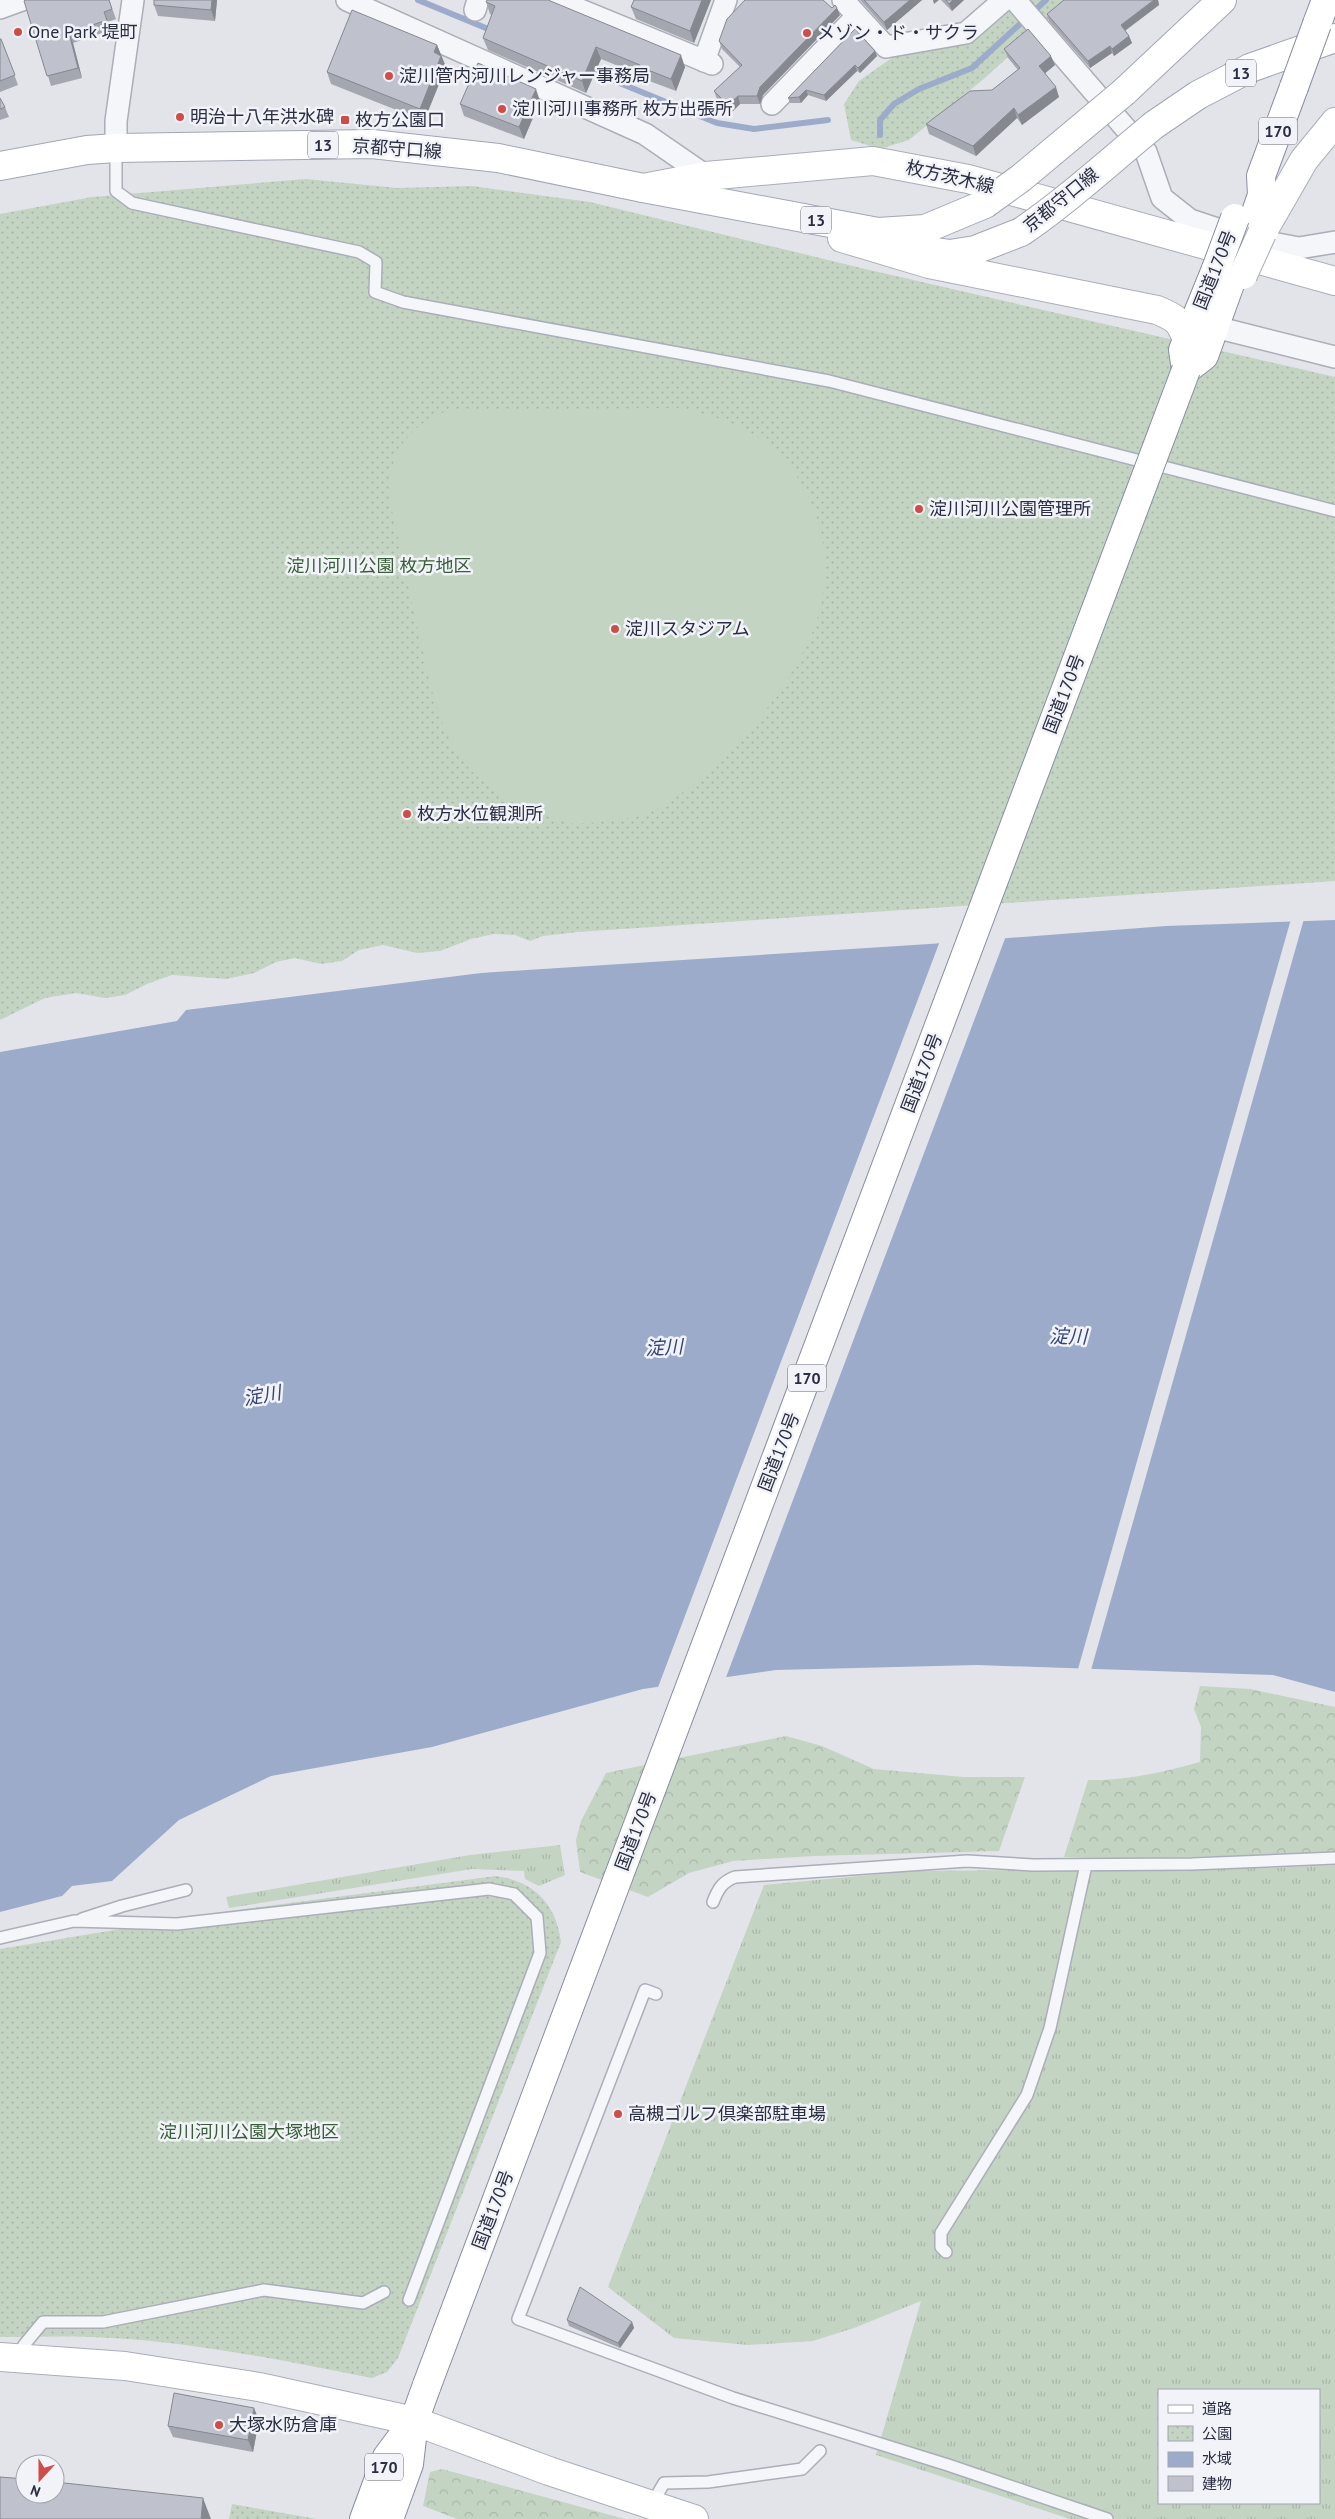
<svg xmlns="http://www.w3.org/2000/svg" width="1335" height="2519" font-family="'PT Sans','Noto Sans JP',sans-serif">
  <defs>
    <pattern id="grass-tufts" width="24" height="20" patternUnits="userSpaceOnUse" patternTransform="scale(1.25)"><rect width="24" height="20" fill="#c4d4c3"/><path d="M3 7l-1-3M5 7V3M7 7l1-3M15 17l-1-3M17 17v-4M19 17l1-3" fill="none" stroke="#a9b6a9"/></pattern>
    <pattern id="forest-crowns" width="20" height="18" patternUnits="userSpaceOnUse" patternTransform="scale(1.25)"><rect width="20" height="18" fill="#c4d4c3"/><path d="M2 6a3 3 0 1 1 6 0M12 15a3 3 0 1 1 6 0" fill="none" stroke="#a9b6a9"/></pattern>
    <pattern id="park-dots" width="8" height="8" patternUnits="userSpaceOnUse" patternTransform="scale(1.25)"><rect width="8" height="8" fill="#c4d4c3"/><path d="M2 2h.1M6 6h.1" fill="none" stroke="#a9b6a9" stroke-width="1.8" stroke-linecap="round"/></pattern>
  </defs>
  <rect width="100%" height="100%" fill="#e2e4ea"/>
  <path fill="url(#grass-tufts)" fill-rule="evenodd" d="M560 1845 565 1875 539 1886 525 1879 524 1871 472 1869 229 1908 226 1897 470 1855Z
    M1335 1865V2519H1070L876 2455 921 2301 854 2328 813 2341 748 2345 674 2338 608 2287 764 1885 912 1871 1270 1868ZM1159 2390H1319V2503H1159Z"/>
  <path fill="url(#forest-crowns)" d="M1200 1686 1250 1689 1335 1707V1853L1118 1859 1064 1857 1088 1780C1125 1781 1164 1772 1200 1762L1201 1727 1194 1709Z
    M786 1736 822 1746 874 1769 964 1777H1025L999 1851 814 1856 733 1861 689 1873 648 1897 580 1872 576 1840 581 1821 606 1773Z
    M442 2469 625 2519H457L423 2506 430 2472Z"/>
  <path fill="url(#park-dots)" d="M1012 0H1070L986 77 909 140 880 149 851 140 844 104 859 81 893 57 942 42Z
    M306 179 397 188 472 186 590 202 861 268 1335 377V881L578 932 543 936 530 941 515 935 494 934 471 939 440 951 417 953 383 945 359 950 342 961 321 964 295 958 276 962 254 973 226 979 172 975 147 984 125 995 105 998 76 993 45 998 0 1020V214L92 197Z
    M496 1876C534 1881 556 1904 561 1942L398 2358 387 2372 372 2378C280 2360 185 2340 91 2337 61 2336 30 2337 0 2337V1949L229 1911Z
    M232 2504 317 2519H229Z"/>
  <path fill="#c4d4c3" d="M680 408C710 415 741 423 766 443 814 480 836 551 820 610 801 682 715 782 647 814 639 818 580 825 571 823 559 821 548 816 536 812 502 802 468 774 451 742 434 710 428 673 420 638 410 593 400 548 390 502 386 456 406 426 449 410Z"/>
  <path fill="#9dabca" d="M1335 920V1692L1273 1675 977 1665 776 1670 643 1689 432 1747 271 1776 179 1820 112 1881 72 1886 62 1896 0 1912V1052L177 1021 186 1010 481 973 929 944 1166 926Z"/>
  <path fill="#e2e4ea" d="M1291 919H1304L1091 1670 1078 1669Z
    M1006 936 725 1680 657 1690 940 941Z"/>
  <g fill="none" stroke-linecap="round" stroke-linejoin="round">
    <path stroke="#9dabca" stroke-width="6" d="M418 0 493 31
      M588 70 717 123 754 129 828 120
      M880 135V120L894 104 919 89 972 68 1046 0"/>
    <defs>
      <path id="lane" d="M116 148V191L132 203 359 252 376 262 375 292 403 302 829 381 1335 511
        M713 1902C718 1889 722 1882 735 1877L967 1861 1033 1865 1192 1864 1335 1858
        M82 1919 122 1906 186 1890
        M0 1938 74 1921 177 1924 489 1889 514 1894 537 1917 540 1953 409 2300
        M656 1994 645 1990 518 2319 733 2398 948 2465 1107 2519
        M946 2252 941 2247V2233L1027 2095 1050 2028 1086 1865
        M17 2357 24 2345 43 2322H103L264 2290 363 2303 384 2292
        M654 2506 652 2504 664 2483 708 2482 802 2469 820 2451"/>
      <path id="street" d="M347 0 645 134 706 176
        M556 0 712 64
        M843 0 886 47 966 33 1004 0
        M1015 0 1146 152 1162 198 1190 220 1244 238 1299 248 1335 242
        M0 8 22 0
        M475 10 478 0
        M704 61 726 0
        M772 104 857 16
        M116 148V121L133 0
        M1215 327 1335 357"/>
      <path id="secondary" d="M643 188 706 176 873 161 968 179 1335 281
        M1262 233 1304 160 1335 122
        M842 238 929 264 1157 310C1176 318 1180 320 1187 340
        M0 2357 125 2366 259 2387 414 2421 549 2471 694 2519"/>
      <path id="primary" d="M1124 92 1222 0
        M1154 125 1198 95 1250 68 1335 38
        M0 166 87 150 116 148 372 144 498 158 643 188 878 232 925 229 985 204
        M874 243 950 254 975 250 1021 232"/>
      <path id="highway" d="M1317 24 1326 0
        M1252 224 1262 195 1261 176 1294 87
        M1216 269 1183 350 1186 370 1204 356 1234 273
        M364 2519 387 2457 414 2421
        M389 2519 409 2464 414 2421 427 2385"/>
    </defs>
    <use href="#lane" stroke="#abadb8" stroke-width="14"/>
    <use href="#street" stroke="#abadb8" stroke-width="24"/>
    <use href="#secondary" stroke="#abadb8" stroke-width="30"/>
    <use href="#primary" stroke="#a1a6b6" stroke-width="30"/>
    <use href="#highway" stroke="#898ea1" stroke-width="30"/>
    <use href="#lane" stroke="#f5f6f9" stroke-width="11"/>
    <use href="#street" stroke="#f5f6f9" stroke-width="21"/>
    <use href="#secondary" stroke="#fff" stroke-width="28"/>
    <use href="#primary" stroke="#fff" stroke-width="28"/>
    <use href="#highway" stroke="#fff" stroke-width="28"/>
    <defs>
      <path id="secondary-bridge" d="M1243 275 1262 233"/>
      <path id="primary-bridge" d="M985 204 1021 178 1124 92
        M1021 232C1068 200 1110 161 1154 125"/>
      <path id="highway-bridge" d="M1294 87 1317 24
        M1216 269 1235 218
        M427 2385 1186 370"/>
    </defs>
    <use href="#secondary-bridge" stroke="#abadb8" stroke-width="30" stroke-linecap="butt"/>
    <use href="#primary-bridge" stroke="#a1a6b6" stroke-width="30" stroke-linecap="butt"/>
    <use href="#highway-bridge" stroke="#898ea1" stroke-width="30" stroke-linecap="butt"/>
    <use href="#secondary-bridge" stroke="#fff" stroke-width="28"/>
    <use href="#primary-bridge" stroke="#fff" stroke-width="28"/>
    <use href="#highway-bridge" stroke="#fff" stroke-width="28"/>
  </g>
  <path fill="#a4a7b0" d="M25 0H109L116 19 108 22 111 30 73 43 82 78 51 86Z
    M217 0 215 21 158 16 154 5Z
    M711 0 694 43 636 19 631 7Z
    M860 0H922L887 30Z
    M941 0H964L952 11Z
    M1064 0H1158L1159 5 1125 31 1129 36 1132 43 1114 56 1112 53 1090 68 1049 21 1047 14Z
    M486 2 685 67 676 91 644 79 643 76 601 59 586 93 488 50 483 38 492 15 490 14Z
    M840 15 763 95 760 104H740L731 113 717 99 714 91 740 67 722 49 719 41Z
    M855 29 877 56 860 73 857 71 826 101 808 95 801 103H790L788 98Z
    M0 39H1L18 85 0 92Z
    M437 45 446 67 424 121 331 84 327 72Z
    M1004 49 1055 65 1045 73 1059 97 1022 125 1017 118 976 156 929 134 926 124 992 90 1018 70 1008 58Z
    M0 98 5 107 9 117 0 120Z
    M540 101 524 139 464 116 460 104Z
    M567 2320 632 2322 634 2328 620 2348 569 2326Z
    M259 2420 253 2452 173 2437 168 2426Z"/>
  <path fill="#868890" d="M212 0H217L215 21 211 10Z
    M702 0H711L694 43 690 31Z
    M910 0H922L887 30 884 22Z
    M933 0H939L934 4Z
    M953 0H964L952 11 949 4Z
    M1154 0H1158L1159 5 1123 32 1121 25Z
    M837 8 840 15 763 95 760 104 757 96 760 87Z
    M69 33 73 43 82 78 78 68Z
    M1129 36 1132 43 1114 56 1112 49Z
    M437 45 446 67 424 121 420 109 434 52Z
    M1110 46 1112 53 1090 68 1088 61Z
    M596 47 601 59 586 93 582 81Z
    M875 51 877 56 860 73 858 68Z
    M681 55 685 67 676 91 671 79Z
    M1051 56 1055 65 1043 75 1039 66Z
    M855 65 857 71 826 101 824 95Z
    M1056 87 1059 97 1022 125 1018 115Z
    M536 89 540 101 524 139 519 127Z
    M806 90 808 95 801 103 799 97Z
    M738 96 740 104 731 113 728 105Z
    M1014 108 1017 118 976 156 973 146Z
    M632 2322 634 2328 620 2348 618 2343Z
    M254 2408 259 2420 253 2452 248 2440Z
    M203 2498 211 2519H201Z"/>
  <path fill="#bfc2cd" stroke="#868890" d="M25 0H109L112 9 104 12 107 20 69 33 78 68 47 76 24 1Z
    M154 0H212L211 10 154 5Z
    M487 0H548L681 55 671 79 640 67V65L596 47 582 81 483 38 495 6 486 2Z
    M634 0H702L690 31 631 7Z
    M745 0H823L832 8 835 5 837 8 760 87 757 96H738L728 105 714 91 742 65 719 41 727 19Z
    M864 0H910L884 22Z
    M946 0H953L949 4Z
    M1064 0H1154L1121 25 1129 36 1112 49 1110 46 1088 61 1047 14Z
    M352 10 437 45 434 52 441 56 420 109 327 72Z
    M855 29 875 51 858 68 855 65 824 95 806 90 799 97 788 98Z
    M1028 29 1051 56 1039 66 1056 87 1018 115 1014 108 973 146 926 124 970 91 992 90 1020 68 1004 49Z
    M0 39H1L15 75 0 81Z
    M478 63 536 89 519 127 460 104Z
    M0 98 5 107 0 109Z
    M580 2287 632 2322 618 2343 567 2320Z
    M174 2393 254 2408 248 2440 168 2426Z
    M0 2477 25 2479V2494H55V2482L203 2498 201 2519H0Z"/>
  <g fill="#ce4d48" stroke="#f2f3f8" stroke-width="2">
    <circle cx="18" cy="32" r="5"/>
    <circle cx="807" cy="33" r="5"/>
    <circle cx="389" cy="76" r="5"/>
    <circle cx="502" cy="109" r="5"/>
    <circle cx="180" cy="117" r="5"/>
    <rect x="340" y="115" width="10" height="10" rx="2.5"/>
    <circle cx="919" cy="509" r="5"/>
    <circle cx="615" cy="629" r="5"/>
    <circle cx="407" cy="814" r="5"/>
    <circle cx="618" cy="2114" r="5"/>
    <circle cx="219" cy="2425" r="5"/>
  </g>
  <g text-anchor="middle" stroke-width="5" stroke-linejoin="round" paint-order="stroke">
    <g fill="#f2f3f8" stroke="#666979" stroke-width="1">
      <rect x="1226" y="59.5" width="30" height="27" rx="4"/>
      <rect x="1259" y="117.5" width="38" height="27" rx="4"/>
      <rect x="308" y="131.5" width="30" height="27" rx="4"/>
      <rect x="801" y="206.5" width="30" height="27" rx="4"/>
      <rect x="788" y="1364.5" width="38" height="27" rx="4"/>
      <rect x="365" y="2453.5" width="38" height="27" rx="4"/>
    </g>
    <g font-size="16" font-weight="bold" fill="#2a2e42">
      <text x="1241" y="79">13</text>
      <text x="1278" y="137">170</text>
      <text x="323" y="151">13</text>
      <text x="816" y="226">13</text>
      <text x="807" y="1384">170</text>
      <text x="384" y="2473">170</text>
    </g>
    <g font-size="18" fill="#2a2e42" stroke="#f2f3f8" text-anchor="start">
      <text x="28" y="38">One Park 堤町</text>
      <text x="817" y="39">メゾン・ド・サクラ</text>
      <text x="399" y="82">淀川管内河川レンジャー事務局</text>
      <text x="512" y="115">淀川河川事務所 枚方出張所</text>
      <text x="190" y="123">明治十八年洪水碑</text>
      <text x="355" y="126">枚方公園口</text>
      <text x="929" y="515">淀川河川公園管理所</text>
      <text x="625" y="635">淀川スタジアム</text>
      <text x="417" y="820">枚方水位観測所</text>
      <text x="628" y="2120">高槻ゴルフ倶楽部駐車場</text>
      <text x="229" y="2431">大塚水防倉庫</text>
    </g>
    <g font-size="18" fill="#2a2e42" stroke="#f2f3f8">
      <text transform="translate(397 149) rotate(4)" y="6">京都守口線</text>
      <text transform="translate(950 177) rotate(13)" y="6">枚方茨木線</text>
      <text transform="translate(1061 200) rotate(-39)" y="6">京都守口線</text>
      <text transform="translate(1215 270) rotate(-68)" y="6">国道170号</text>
      <text transform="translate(1064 694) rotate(-69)" y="6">国道170号</text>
      <text transform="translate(922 1073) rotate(-69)" y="6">国道170号</text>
      <text transform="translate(779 1452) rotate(-69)" y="6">国道170号</text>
      <text transform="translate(636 1831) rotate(-69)" y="6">国道170号</text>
      <text transform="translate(493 2210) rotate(-69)" y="6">国道170号</text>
    </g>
    <g font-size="18" fill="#375e37" stroke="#f2f3f8">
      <text x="379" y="572">淀川河川公園 枚方地区</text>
      <text x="249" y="2138">淀川河川公園大塚地区</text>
    </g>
    <g font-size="19" font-style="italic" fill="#344576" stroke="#f2f3f8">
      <text transform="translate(1068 1336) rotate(1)" y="7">淀川</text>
      <text transform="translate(664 1347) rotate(-3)" y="7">淀川</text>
      <text transform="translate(262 1395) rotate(-10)" y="7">淀川</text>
    </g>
  </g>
  <rect x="1158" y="2389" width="162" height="115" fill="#f2f3f8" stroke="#a2a4af"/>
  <rect x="1168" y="2405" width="25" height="8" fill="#ffffff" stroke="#a2a4af"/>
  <text x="1202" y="2414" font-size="15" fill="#2a2e42">道路</text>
  <rect x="1168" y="2426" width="25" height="15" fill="url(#park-dots)" stroke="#a2a4af"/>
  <text x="1202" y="2439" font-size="15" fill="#2a2e42">公園</text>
  <rect x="1168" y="2452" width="25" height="15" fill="#9dabca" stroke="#a2a4af"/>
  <text x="1202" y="2464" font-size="15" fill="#2a2e42">水域</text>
  <rect x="1168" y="2476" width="25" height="15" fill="#bfc2cd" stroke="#a2a4af"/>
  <text x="1202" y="2489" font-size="15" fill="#2a2e42">建物</text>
  <g transform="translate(40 2479) rotate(201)"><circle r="24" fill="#f2f3f8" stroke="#a2a4af"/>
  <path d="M0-4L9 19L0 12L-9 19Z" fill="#ce4d48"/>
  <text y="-8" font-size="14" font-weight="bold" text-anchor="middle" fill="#2a2e42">N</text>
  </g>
</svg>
